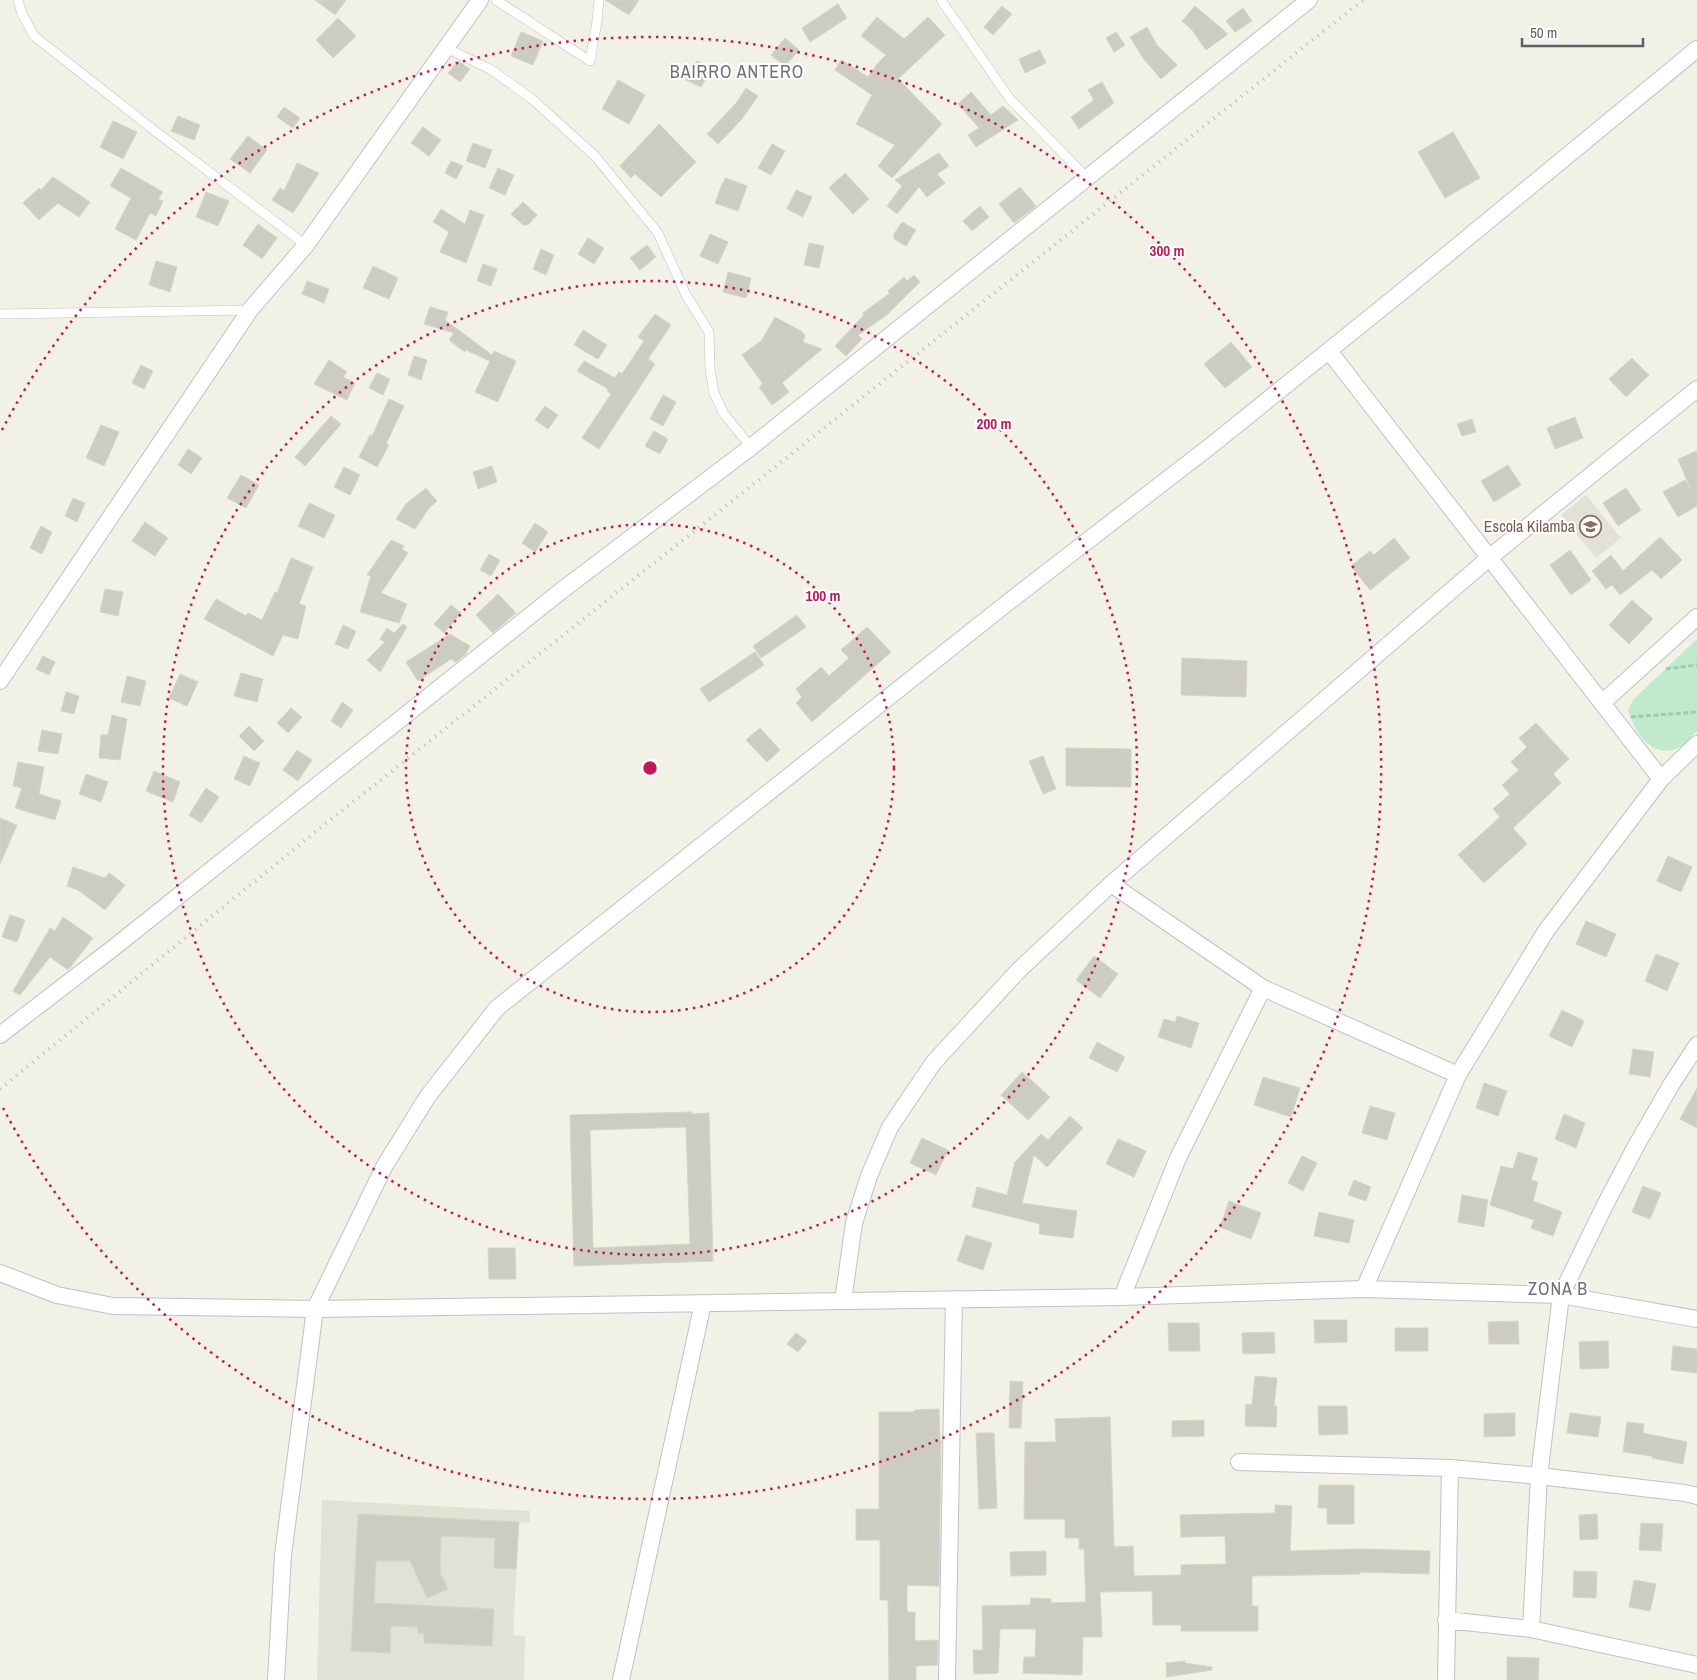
<svg xmlns="http://www.w3.org/2000/svg" width="1697" height="1680" font-family="'Archivo Narrow',sans-serif">
  <rect width="100%" height="100%" fill="#f1f1e6"/>
  <path fill="#e1e1d5" d="M1586 495 1621 538 1596 558 1561 515Z
    M322 1500 530 1511V1523L519 1522 513 1635 525 1636 524 1680H317Z"/>
  <path fill="#c0eacb" d="M1697 639V731C1692 736 1686 744 1680 747 1653 761 1635 733 1628 710L1634 699Z"/>
  <path fill="#ccccc3" stroke="#d6d5c3" fill-rule="evenodd" d="M315 0H346L335 15Z
    M605 0H639L629 15Z
    M838 4 847 18 810 42 802 28Z
    M1002 6 1012 14 993 35 984 27Z
    M1195 6 1228 34 1206 50 1192 30 1182 21Z
    M1243 8 1252 21 1235 32 1226 21Z
    M877 17 904 39 928 17 945 35 898 79 942 124 892 178 878 166 895 145 856 124 872 95 835 70 841 60 868 77 877 64 886 55 861 36Z
    M338 18 356 36 333 58 316 40Z
    M1147 27 1157 45 1177 65 1161 79 1143 58 1130 37Z
    M521 32 543 41 533 65 511 56Z
    M1116 32 1125 45 1114 52 1106 38Z
    M785 38 799 50 785 66 771 55Z
    M1040 50 1046 63 1025 73 1019 59Z
    M458 61 470 69 460 82 448 73Z
    M697 61 711 69 701 87 686 80Z
    M618 80 645 95 629 124 602 109Z
    M1102 82 1114 103 1079 129 1071 117 1094 100 1088 90Z
    M746 88 758 96 742 119 718 144 707 134 737 102Z
    M971 92 991 115 1003 106 1018 120 976 147 968 135 979 128 958 104Z
    M284 107 300 118 293 128 277 117Z
    M178 116 200 125 194 140 171 131Z
    M113 121 137 132 123 159 100 147Z
    M659 124 696 162 661 197 635 174 631 178 620 166Z
    M423 127 441 140 429 156 411 143Z
    M1453 132 1480 178 1445 198 1418 152Z
    M248 136 267 150 250 173 230 159Z
    M473 143 492 150 485 168 466 161Z
    M772 144 785 151 771 175 758 168Z
    M939 153 949 166 937 174 945 183 927 197 919 187 897 214 887 206 902 186 895 180Z
    M451 161 463 166 456 179 445 173Z
    M297 163 319 173 293 213 272 200 280 188 284 191Z
    M121 168 163 192 158 199 163 201 156 216 150 213 136 240 115 229 131 198 110 186Z
    M498 168 514 175 505 195 489 188Z
    M845 173 869 199 853 214 829 188Z
    M53 177 90 202 79 217 58 203 39 220 23 203 39 188 41 190Z
    M726 178 747 186 738 211 715 203 722 184Z
    M1020 187 1036 206 1014 223 999 204Z
    M796 190 812 197 803 217 787 209Z
    M206 192 229 201 218 226 196 217Z
    M523 202 537 215 528 225H523L511 214Z
    M980 206 989 217 972 231 963 221Z
    M441 209 465 224 470 210 484 215 466 263 440 252 449 232 433 222Z
    M902 222 916 230 906 246 894 239V234Z
    M258 224 277 238 262 259 243 245Z
    M710 234 728 242 718 264 700 256Z
    M588 238 604 248 594 264 578 254Z
    M809 243 824 246 819 268 804 265Z
    M647 245 656 257 640 270 630 258Z
    M541 249 554 255 546 275 533 269Z
    M156 261 177 267 170 292 149 285Z
    M483 264 497 269 491 286 477 281Z
    M373 266 398 278 389 299 363 288Z
    M728 272 751 278 746 298 723 292Z
    M914 275 920 282 888 314 858 335 862 339 846 356 835 346 864 315 863 313 890 293 888 291 904 277 907 281Z
    M307 281 329 289 324 303 302 294Z
    M430 307 448 312 445 320 492 355 494 351 516 361 498 402 475 392 490 361 466 350 465 352 449 340 454 333 424 324Z
    M655 314 671 325 648 359 655 364 599 449 582 438 611 394 607 391 608 389 577 371 584 361 615 378 619 372 622 374 644 341 638 337Z
    M775 317 801 331 805 335 803 342 822 349 782 383 789 392 772 405 759 387 763 384 742 355 762 340Z
    M583 330 607 345 598 359 574 345Z
    M1231 342 1252 367 1225 388 1204 364Z
    M414 356 427 360 421 380 408 375Z
    M1632 358 1649 375 1626 397 1609 379Z
    M329 360 347 372 343 377 355 383 347 400 314 384Z
    M141 365 153 371 144 389 132 383Z
    M377 373 390 379 383 395 369 388Z
    M663 395 676 402 663 426 650 419Z
    M389 399 404 406 386 444 389 445 377 467 359 457 370 435 372 436Z
    M545 406 558 415 548 429 535 420Z
    M331 416 341 424 305 466 295 457Z
    M1575 417 1583 438 1555 449 1547 428Z
    M1472 419 1476 432 1462 436 1457 424Z
    M101 425 119 432 104 466 86 458Z
    M654 431 668 439 660 454 645 446Z
    M188 449 202 458 191 474 178 465Z
    M1697 451V506L1678 517 1663 492 1685 480 1692 492 1678 459Z
    M1508 465 1521 485 1494 502 1481 481Z
    M492 466 497 482 478 489 473 472Z
    M344 467 360 475 350 495 334 487Z
    M241 475 259 485 246 508 227 498Z
    M426 488 437 501 429 508 415 529 396 519 406 504Z
    M1626 488 1641 510 1618 526 1603 503Z
    M73 498 85 503 77 522 65 516Z
    M309 503 335 515 324 538 298 526Z
    M145 522 168 538 155 556 132 541Z
    M535 523 548 532 535 552 522 543Z
    M41 526 52 532 42 554 30 548Z
    M1660 537 1682 560 1661 579 1652 570 1620 595 1612 585 1606 589 1592 571 1611 555 1623 571Z
    M1394 538 1410 558 1370 590 1351 566 1370 551 1374 555Z
    M391 540 404 546 402 549 408 553 381 593 407 604 399 623 360 612 371 576 367 575Z
    M1570 550 1591 580 1571 595 1550 565Z
    M489 554 500 560 491 576 480 570Z
    M291 558 313 567 299 604 306 606 298 639 283 635 273 656 204 619 216 599 246 616 248 613 262 620 275 592 277 593Z
    M105 589 123 592 118 616 100 612Z
    M498 594 516 613 493 633 476 615Z
    M1632 600 1653 619 1629 644 1609 625Z
    M451 605 461 613 444 633 434 624Z
    M797 615 806 627 761 658 753 646Z
    M403 624 407 627 380 672 367 660 385 642 380 639 387 628 394 633Z
    M343 625 356 631 348 649 335 644Z
    M867 627 891 652 812 722 796 703 802 697 796 689 821 667 829 676 849 658 841 650Z
    M450 634 470 646 465 655 456 662 451 659 418 681 406 662Z
    M755 652 764 665 709 702 700 689Z
    M43 656 55 662 49 675 36 669Z
    M1182 658 1247 661 1246 697 1181 695Z
    M241 673 263 679 257 702 234 696Z
    M180 674 198 682 187 706 169 698Z
    M127 676 146 681 140 706 121 702Z
    M66 692 79 696 74 714 61 711Z
    M342 702 353 710 341 728 331 721Z
    M291 708 302 717 288 733 277 723Z
    M112 715 127 719 120 760 99 758 101 735H108Z
    M1536 723 1569 759 1553 774 1561 783 1513 828 1527 844 1484 883 1458 855 1500 817 1493 809 1510 794 1502 785 1519 770 1511 762 1527 747 1519 738Z
    M249 726 264 741 254 751 239 736Z
    M760 728 780 750 767 762 746 740Z
    M42 730 62 734 58 754 38 751Z
    M1066 748 1131 749V787L1066 786Z
    M297 750 312 760 298 781 283 770Z
    M244 756 260 763 250 786 234 779Z
    M1043 756 1056 789 1043 794 1029 761Z
    M18 762 44 767 39 794 61 801 55 820 15 808 22 788 13 786Z
    M154 771 180 782 173 802 146 791Z
    M86 774 108 782 101 802 79 794Z
    M206 788 219 797 201 823 189 815Z
    M0 818 17 825 0 864Z
    M1668 856 1692 867 1681 892 1657 881Z
    M73 867 105 878 109 873 125 885 105 910 78 890 67 886Z
    M10 915 25 920 17 942 2 937Z
    M63 917 93 938 68 970 50 957 20 995 13 991 50 928 55 931Z
    M1586 921 1616 934 1606 957 1576 944Z
    M1656 954 1679 963 1667 991 1645 981Z
    M1094 956 1118 974 1100 998 1076 980Z
    M1562 1010 1584 1021 1572 1047 1549 1036Z
    M1177 1016 1199 1023 1191 1048 1158 1037 1164 1019 1175 1022Z
    M1097 1042 1125 1057 1117 1072 1089 1058Z
    M1633 1049 1654 1052 1650 1077 1629 1074Z
    M1022 1072 1050 1097 1028 1120 1001 1095Z
    M1263 1077 1300 1088 1291 1117 1254 1105Z
    M1484 1083 1507 1091 1498 1116 1476 1108Z
    M1697 1088V1128L1680 1119Z
    M1370 1106 1395 1113 1387 1140 1362 1133Z
    M692 1112V1114L709 1113 713 1261 574 1266 570 1115ZM686 1127 690 1244 593 1248 590 1130Z
    M1564 1114 1585 1123 1576 1148 1555 1139Z
    M1070 1116 1083 1128 1047 1167 1034 1155 1022 1203 1077 1211 1073 1238 1039 1234 1040 1224 972 1207 977 1187 1007 1195 1015 1162 1041 1134 1048 1140Z
    M922 1138 948 1150 936 1175 910 1163Z
    M1118 1139 1146 1151 1134 1177 1106 1164Z
    M1518 1152 1538 1158 1531 1180 1538 1182 1533 1201 1562 1212 1553 1236 1531 1228 1534 1220 1490 1205 1501 1166 1513 1169Z
    M1302 1156 1317 1163 1303 1191 1288 1183Z
    M1354 1180 1371 1187 1366 1201 1348 1195Z
    M1643 1186 1661 1193 1650 1219 1632 1212Z
    M1462 1195 1488 1200 1484 1227 1458 1222Z
    M1229 1201 1261 1213 1251 1239 1220 1227Z
    M1319 1212 1354 1220 1349 1243 1314 1236Z
    M966 1235 992 1243 983 1270 957 1261Z
    M488 1248H515L516 1279H489Z
    M1314 1320H1347V1342L1315 1343Z
    M1518 1321 1519 1344H1489L1488 1322Z
    M1168 1323H1199L1200 1351H1169Z
    M1395 1328H1428V1351H1395Z
    M1274 1332 1275 1353 1243 1354 1242 1333Z
    M796 1333 807 1341 798 1352 787 1344Z
    M1608 1341 1609 1368 1580 1369 1579 1342Z
    M1673 1346 1697 1349V1373L1671 1370Z
    M1255 1376 1277 1378 1274 1406H1277L1276 1427 1245 1426 1246 1404 1252 1405Z
    M1010 1381 1023 1382 1021 1428H1009Z
    M1318 1406H1347L1348 1434 1319 1435Z
    M939 1409 940 1440H941L939 1586 907 1585V1612H915V1641L938 1640 937 1665 916 1666V1680H889L888 1600H880V1540H856V1509H879V1412H915V1410Z
    M1515 1413V1436L1484 1437V1414Z
    M1570 1413 1601 1417 1598 1437 1567 1433Z
    M1110 1417 1114 1547 1133 1546 1134 1576 1181 1575V1565L1226 1564 1225 1536 1181 1537 1180 1515 1275 1513V1505L1292 1506 1290 1551 1362 1549 1430 1551 1429 1574 1360 1572V1574L1252 1576V1606H1258V1631H1181V1625H1153L1152 1591 1100 1592 1102 1637H1083L1082 1675 1023 1673 1024 1657H1035L1036 1629H1000L998 1673 974 1674 973 1650H983L982 1606 1030 1605 1031 1598 1051 1599V1603L1086 1602 1084 1549H1079V1538H1065V1519H1024L1025 1442H1056L1055 1419Z
    M1204 1420V1436L1172 1437V1421Z
    M1627 1422 1644 1424 1643 1433 1687 1442 1683 1464 1652 1458V1456L1623 1452Z
    M976 1433H994L997 1508 979 1509Z
    M1319 1485H1354V1524H1327V1508H1318Z
    M358 1514 519 1522 516 1569 494 1568 495 1538 441 1536 440 1573 448 1589 427 1598 410 1561H376L374 1603 494 1609 492 1646 424 1643V1633H418V1627L391 1626 390 1653 351 1651Z
    M1597 1514 1598 1539 1580 1540 1579 1515Z
    M1641 1523 1663 1524 1661 1551 1639 1550Z
    M1046 1551V1575L1011 1576 1010 1552Z
    M1574 1571 1597 1572 1596 1598 1573 1597Z
    M1634 1580 1656 1584 1650 1611 1629 1607Z
    M1507 1657 1539 1658 1538 1680H1507Z
    M1185 1661V1663L1212 1667V1670L1167 1677 1166 1663Z"/>
  <g fill="none" stroke-linecap="round" stroke-linejoin="round">
    <defs>
      <path id="lane" d="M18 0 22 14 34 36 155 131 306 245
        M496 0 590 61 597 21 599 0
        M941 0 1010 99 1087 178
        M446 48 490 69 532 99 595 156 658 233 686 295 709 332 710 369 714 393 724 414 751 447
        M0 314 250 310"/>
      <path id="street" d="M1329 351 1661 779
        M0 681 250 310 306 245 480 0
        M1602 703 1697 617
        M1111 884 1263 988 1458 1075
        M0 1035 112 949 561 591 751 447 1309 0
        M0 1273 57 1295 113 1306 315 1309 1122 1297 1364 1289 1561 1295 1697 1319
        M1364 1289 1458 1075 1546 931 1661 779 1697 744
        M1122 1297 1178 1158 1263 988
        M843 1301 854 1223 869 1176 890 1127 934 1062 1019 970 1111 884 1489 558 1697 389
        M1239 1462 1450 1468 1539 1476 1685 1493 1697 1496
        M1446 1620 1531 1629 1697 1665
        M1531 1629 1539 1476 1561 1295 1604 1207 1636 1146 1671 1085 1697 1045
        M276 1680 283 1555 315 1309 385 1165 428 1096 497 1008 1011 600 1213 444 1404 290 1697 49
        M621 1680 703 1303
        M947 1680 954 1299
        M1446 1680 1450 1468"/>
    </defs>
    <use href="#lane" stroke="#bfc1c8" stroke-width="10"/>
    <use href="#street" stroke="#bfc1c8" stroke-width="18"/>
    <path stroke="#98ccb5" stroke-width="3" stroke-dasharray="5 2.5" stroke-linecap="butt" d="M1666 669 1697 665
      M1631 717 1697 712"/>
    <use href="#lane" stroke="#fff" stroke-width="9"/>
    <use href="#street" stroke="#fff" stroke-width="16"/>
    <path stroke="#b9b9bb" stroke-width="4" stroke-dasharray="1 6" stroke-linecap="butt" d="M0 1089 314 833 1363 0"/>
  </g>
  <g fill="none" stroke="#c2185b" stroke-width="2.5" stroke-dasharray="2.5 5">
    <circle cx="650" cy="768" r="244"/>
    <circle cx="650" cy="768" r="487"/>
    <path d="M2 430A731 731 0 1 1 2 1106"/>
  </g>
  <defs>
    <symbol id="school-ring" viewBox="-11 -11 22 22"><circle r="9.5" fill="#fff" stroke="#8d6e63" stroke-width="1.5"/><path d="M0-5L7-2L0 1L-7-2ZM-4 1L0 2.5L4 1V4Q0 6-4 4Z" fill="#8d6e63"/></symbol>
  </defs>
  <g fill-rule="evenodd">
    <use href="#school-ring" x="1578" y="514" width="25" height="25"/>
  </g>
  <g text-anchor="middle" stroke-width="4" stroke-linejoin="round" paint-order="stroke">
    <g font-size="16" fill="#785e54" stroke="#fff" text-anchor="end">
      <text x="1575" y="532">Escola Kilamba</text>
    </g>
    <g font-size="18" letter-spacing="1" fill="#6e717a" stroke="#fff">
      <text x="737" y="78">BAIRRO ANTERO</text>
      <text x="1558" y="1295">ZONA B</text>
    </g>
  </g>
  <circle cx="650" cy="768" r="8" fill="#c2185b" stroke="#fff" stroke-width="2.5"/>
  <g font-size="15" text-anchor="middle" font-weight="bold" fill="#c2185b" stroke="#fff" stroke-width="4" stroke-linejoin="round" paint-order="stroke">
    <text x="1167" y="256">300 m</text>
    <text x="994" y="429">200 m</text>
    <text x="823" y="601">100 m</text>
  </g>
  <path d="M1522 38v8h121v-8" fill="none" stroke="#5d5f68" stroke-width="2.5"/>
  <text x="1530" y="38" font-size="15" fill="#5d5f68" stroke="#ffffff" stroke-width="4" paint-order="stroke">50 m</text>
</svg>
